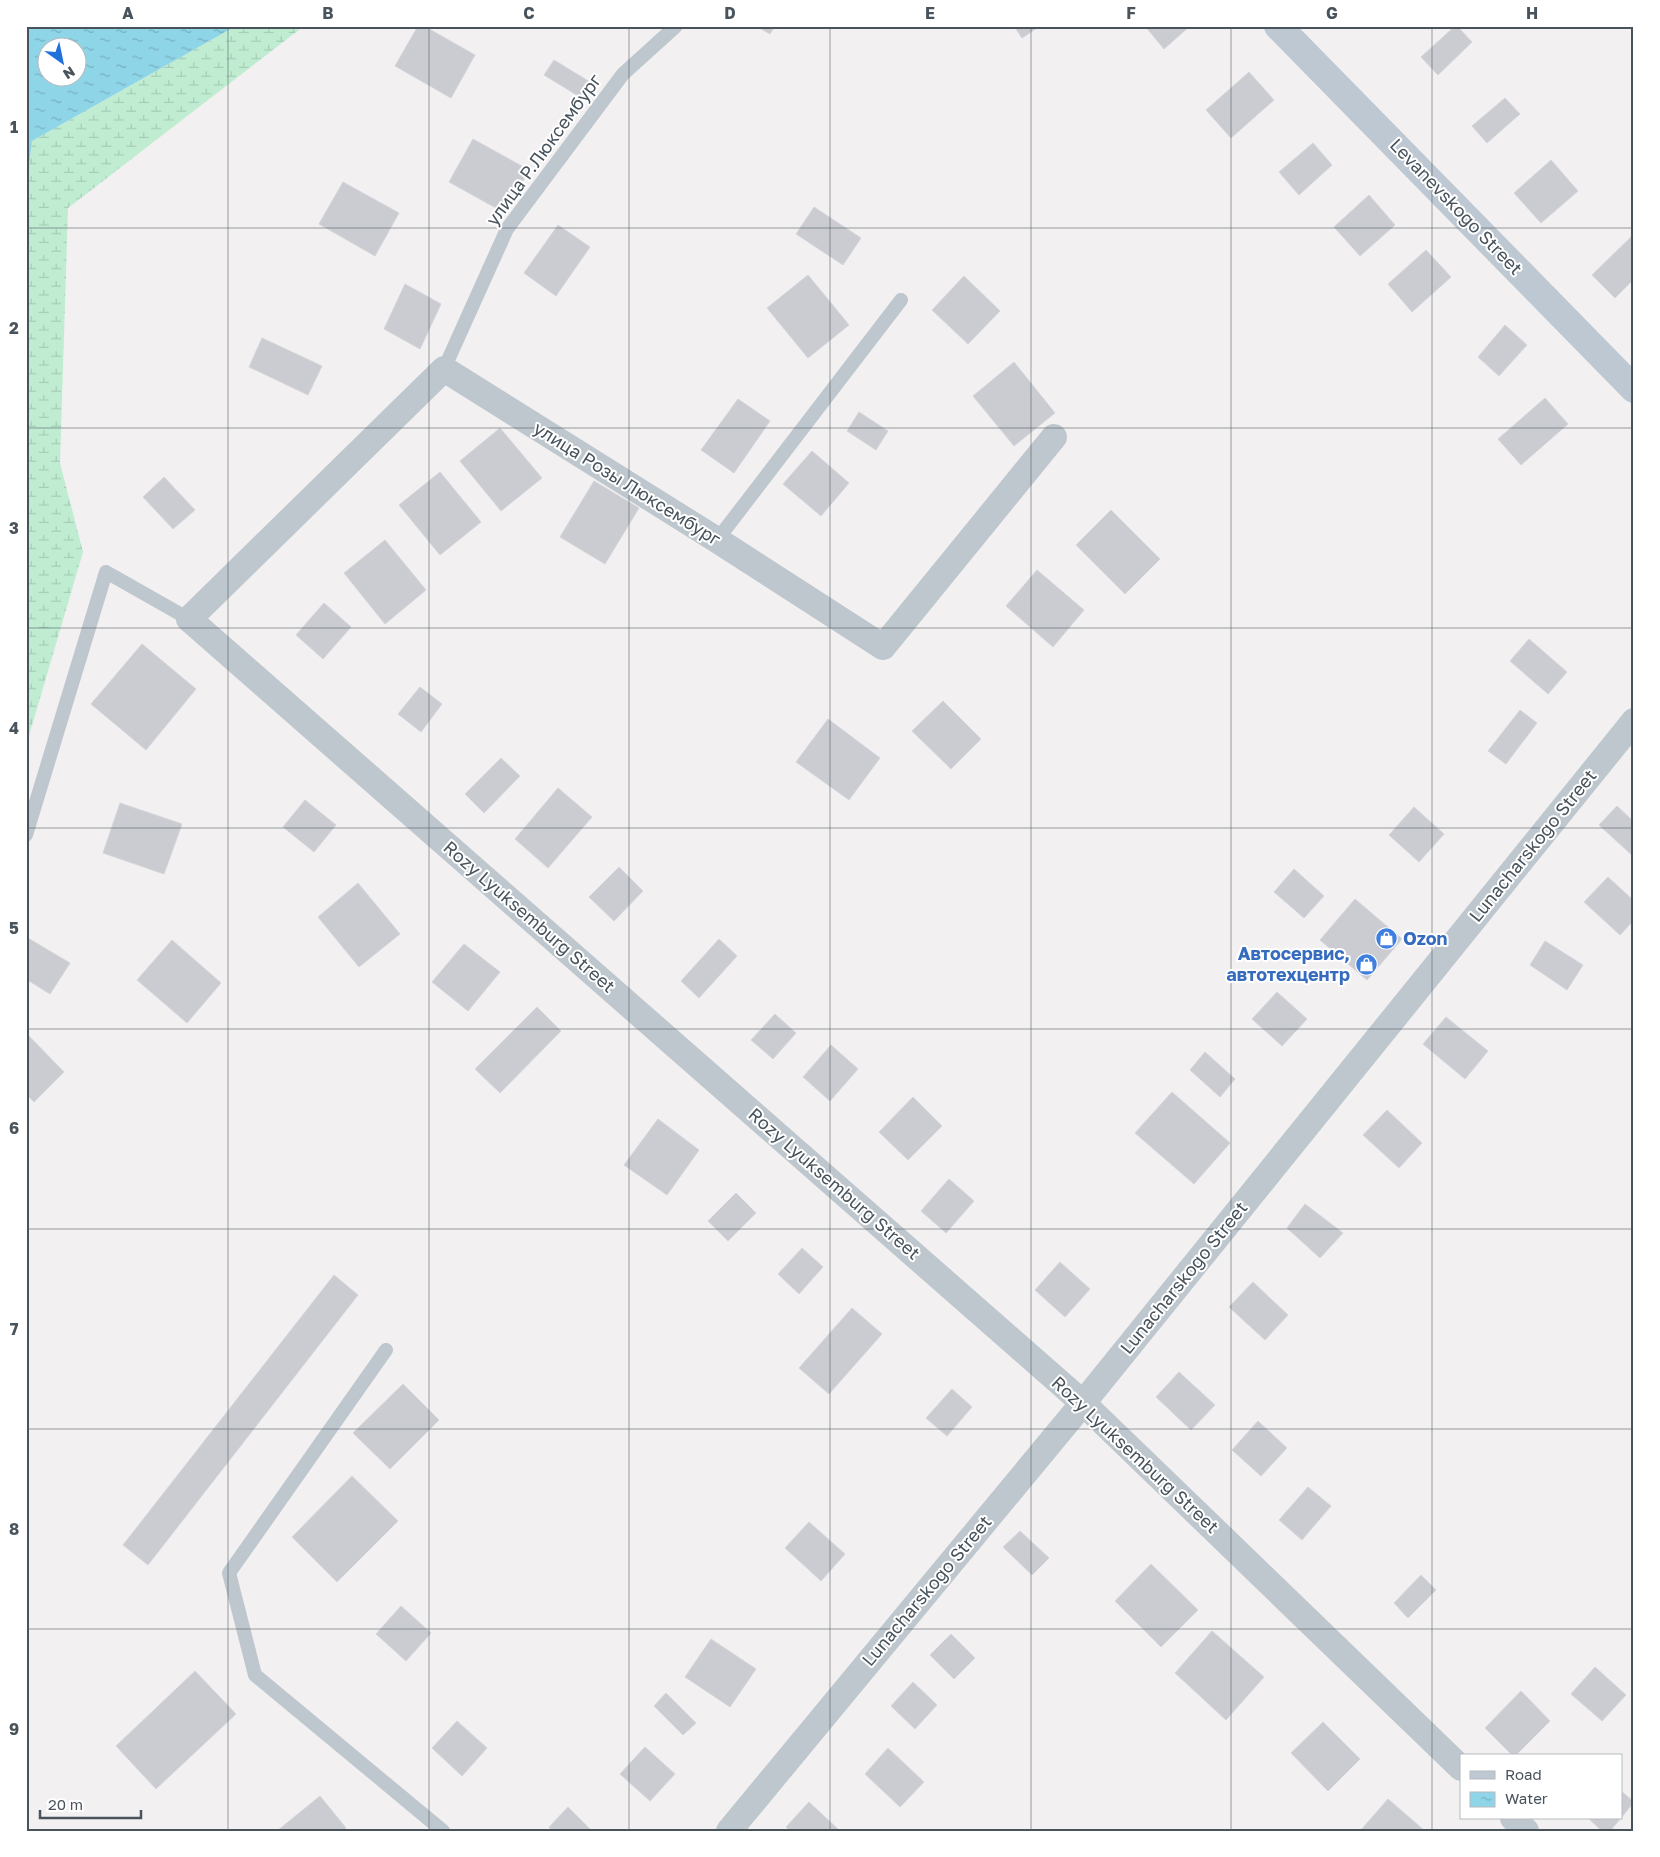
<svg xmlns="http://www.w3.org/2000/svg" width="1660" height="1857" font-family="'Golos Text',sans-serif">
  <defs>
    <pattern id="wetland-marsh" width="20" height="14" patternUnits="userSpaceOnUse" patternTransform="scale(1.25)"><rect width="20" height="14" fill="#c0edd2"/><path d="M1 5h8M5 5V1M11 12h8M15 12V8" fill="none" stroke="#a6cdb7"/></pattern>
    <pattern id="water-ripples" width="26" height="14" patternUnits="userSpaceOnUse" patternTransform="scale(1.25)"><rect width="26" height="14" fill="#8fd5e8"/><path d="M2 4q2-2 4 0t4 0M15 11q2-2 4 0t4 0" fill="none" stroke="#77afbf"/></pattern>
  </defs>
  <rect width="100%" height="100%" fill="#f2f0f0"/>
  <path fill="url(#wetland-marsh)" d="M236 26H304L68 208 60 463 83 552 26 746V192L32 141Z"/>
  <path fill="url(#water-ripples)" fill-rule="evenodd" d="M26 26H236L32 141 26 192ZM48 48H78V78H48Z"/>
  <path fill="#caccd2" stroke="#d4d6db" d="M418 26H424L475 55 451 98 395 66Z
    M756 26H775L770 34Z
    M1014 26H1040L1022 38Z
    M1145 26H1190L1164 49Z
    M1455 26H1457L1472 42 1438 75 1421 57Z
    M554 60 590 82 580 97 544 75Z
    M1249 72 1274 100 1231 138 1206 110Z
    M1505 98 1520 114 1487 143 1472 126Z
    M473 139 529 170 505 213 449 182Z
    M1313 143 1332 165 1299 195 1279 172Z
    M1551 160 1578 191 1541 223 1514 193Z
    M343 182 399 213 375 256 319 224Z
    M1369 195 1395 225 1360 256 1334 227Z
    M814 207 861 238 843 265 796 234Z
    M558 225 590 247 556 296 524 273Z
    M1634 234V279L1615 298 1592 275Z
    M1426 250 1451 277 1412 312 1388 284Z
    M808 275 849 325 808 358 767 308Z
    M964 276 1000 311 968 344 932 310Z
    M405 284 441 304 420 349 384 329Z
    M1505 325 1527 345 1499 376 1478 357Z
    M262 338 322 366 308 395 249 367Z
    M1014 362 1055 413 1014 446 973 396Z
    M1545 398 1568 424 1521 465 1498 439Z
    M738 399 770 421 734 473 701 450Z
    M859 412 888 431 876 450 847 431Z
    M500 428 542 478 501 511 460 461Z
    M812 451 849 483 821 516 783 484Z
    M440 472 481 522 440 555 399 505Z
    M164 477 195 510 173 529 143 497Z
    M594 481 639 508 605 564 560 537Z
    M1111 510 1160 559 1125 594 1076 545Z
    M385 540 426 590 385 624 344 573Z
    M1037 570 1084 610 1053 647 1006 606Z
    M324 603 351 627 323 659 296 635Z
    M1529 639 1567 672 1548 694 1510 661Z
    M142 644 196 689 146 750 91 704Z
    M420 687 442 704 421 732 398 714Z
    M943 701 981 739 951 769 912 731Z
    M1520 710 1537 723 1506 764 1488 751Z
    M828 719 880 758 849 800 796 762Z
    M501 758 520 776 484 813 465 794Z
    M558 788 592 817 548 868 515 839Z
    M305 800 336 825 314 852 283 827Z
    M120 803 182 824 164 874 103 853Z
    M1617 806 1634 822V857L1599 825Z
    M1414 807 1444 834 1419 862 1389 835Z
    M619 867 643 891 614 921 589 897Z
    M1294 869 1324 896 1304 918 1274 892Z
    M1608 877 1634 901V920L1620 935 1584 902Z
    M358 883 400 934 359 967 318 917Z
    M1355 899 1402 939 1367 980 1320 940Z
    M26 937 70 963 50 994 26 979Z
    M719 939 737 956 699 998 681 981Z
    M172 940 221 983 187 1023 137 980Z
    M1545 941 1583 965 1567 990 1530 965Z
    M464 944 500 972 468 1011 432 982Z
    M1277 992 1307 1019 1282 1046 1252 1019Z
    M537 1007 561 1031 500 1093 475 1069Z
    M775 1014 796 1033 773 1059 751 1040Z
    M1446 1017 1488 1051 1465 1079 1423 1044Z
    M26 1033 64 1072 34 1102 26 1094Z
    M831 1045 858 1069 830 1101 803 1077Z
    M1205 1052 1235 1079 1220 1097 1190 1070Z
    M1172 1092 1230 1143 1194 1184 1135 1133Z
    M913 1097 942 1126 908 1160 879 1132Z
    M1387 1110 1422 1143 1399 1168 1363 1135Z
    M658 1119 699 1150 667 1195 624 1165Z
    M949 1179 974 1201 946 1233 921 1211Z
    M736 1193 756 1213 728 1241 708 1221Z
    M1305 1204 1343 1233 1320 1258 1287 1228Z
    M802 1248 823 1267 799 1294 778 1274Z
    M1060 1262 1090 1289 1065 1317 1035 1290Z
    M334 1275 358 1295 148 1565 123 1545Z
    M1253 1282 1288 1315 1265 1340 1229 1307Z
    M852 1308 882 1334 829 1394 799 1368Z
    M1179 1372 1215 1405 1191 1430 1156 1397Z
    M403 1384 439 1420 390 1469 353 1433Z
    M952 1389 972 1407 947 1436 926 1418Z
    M1258 1421 1287 1448 1261 1476 1232 1450Z
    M352 1476 398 1521 337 1582 292 1537Z
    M1308 1487 1331 1506 1302 1540 1279 1520Z
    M809 1522 845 1554 821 1581 785 1548Z
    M1020 1531 1049 1558 1032 1575 1003 1547Z
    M1151 1564 1198 1610 1161 1647 1115 1601Z
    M1421 1575 1436 1590 1408 1618 1394 1603Z
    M401 1606 431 1633 406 1661 376 1634Z
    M1212 1631 1264 1677 1226 1720 1175 1673Z
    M951 1634 975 1658 954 1679 930 1655Z
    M711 1639 756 1669 730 1707 685 1677Z
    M1595 1667 1626 1695 1602 1721 1571 1694Z
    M195 1671 236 1714 156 1789 116 1746Z
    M913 1682 937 1705 915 1729 891 1706Z
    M1521 1691 1550 1721 1515 1756H1513L1485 1728Z
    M666 1693 696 1723 683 1735 654 1706Z
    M457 1721 487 1748 462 1776 432 1748Z
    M1323 1722 1360 1759 1328 1791 1291 1753Z
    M645 1747 675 1774 650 1801 620 1774Z
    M888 1748 924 1782 900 1807 865 1774Z
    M1621 1791 1634 1802 1621 1818Z
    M320 1796 346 1828 343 1831H277Z
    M1388 1799 1425 1831H1360Z
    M809 1802 840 1831H790L786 1827Z
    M568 1807 592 1831H552L549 1827Z
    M1588 1818H1621L1610 1831H1602Z"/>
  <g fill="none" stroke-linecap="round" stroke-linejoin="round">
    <path stroke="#bec7ce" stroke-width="14" d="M444 369 507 229 623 74 676 26
      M717 540 901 300
      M26 835 106 572 189 619
      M386 1350 229 1573 255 1675 443 1831"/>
    <path stroke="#bec7ce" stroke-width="26" d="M1054 437 883 647 717 540 444 369 189 619 1083 1403 1461 1768
      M1513 1818 1526 1831
      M729 1831 1083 1403 1634 721"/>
    <path stroke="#bec8d2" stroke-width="28" d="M1278 26 1634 389"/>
  </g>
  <path fill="none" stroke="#48535c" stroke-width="1" stroke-opacity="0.55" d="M228 26V1831M429 26V1831M629 26V1831M830 26V1831M1031 26V1831M1231 26V1831M1432 26V1831M26 228H1634M26 428H1634M26 628H1634M26 828H1634M26 1029H1634M26 1229H1634M26 1429H1634M26 1629H1634"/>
  <defs>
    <symbol id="shop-disc" viewBox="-11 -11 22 22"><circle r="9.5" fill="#3f7fe0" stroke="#fff"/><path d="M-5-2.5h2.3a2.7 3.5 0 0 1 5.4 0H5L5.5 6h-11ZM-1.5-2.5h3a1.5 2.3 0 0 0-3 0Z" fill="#fff"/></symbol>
  </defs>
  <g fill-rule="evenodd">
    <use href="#shop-disc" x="1374" y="926" width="25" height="25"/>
    <use href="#shop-disc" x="1354" y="952" width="25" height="25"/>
  </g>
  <g text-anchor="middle" stroke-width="4" stroke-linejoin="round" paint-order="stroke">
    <g font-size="18" fill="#48535c" stroke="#fff">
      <text transform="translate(544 150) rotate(-54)" y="6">улица Р.Люксембург</text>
      <text transform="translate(1456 207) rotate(46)" y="6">Levanevskogo Street</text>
      <text transform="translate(627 484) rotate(32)" y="6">улица Розы Люксембург</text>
      <text transform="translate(1533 846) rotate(-51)" y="6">Lunacharskogo Street</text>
      <text transform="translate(529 917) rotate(41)" y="6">Rozy Lyuksemburg Street</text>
      <text transform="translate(834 1184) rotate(41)" y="6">Rozy Lyuksemburg Street</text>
      <text transform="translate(1184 1278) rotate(-51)" y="6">Lunacharskogo Street</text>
      <text transform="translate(1135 1455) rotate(43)" y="6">Rozy Lyuksemburg Street</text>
      <text transform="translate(927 1591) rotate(-50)" y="6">Lunacharskogo Street</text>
    </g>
    <g font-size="18" font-weight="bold" fill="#366cbe" stroke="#fff" text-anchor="start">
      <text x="1403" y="945">Ozon</text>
      <text x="1350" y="960" text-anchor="end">Автосервис,<tspan x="1350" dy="21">автотехцентр</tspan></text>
    </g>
  </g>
  <rect width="1660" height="1857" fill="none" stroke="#ffffff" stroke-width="55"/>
  <rect x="1460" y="1754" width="162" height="65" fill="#ffffff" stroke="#b6babe"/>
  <rect x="1470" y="1771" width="25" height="8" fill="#bec8d2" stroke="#b6babe"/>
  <text x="1505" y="1780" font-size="15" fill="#48535c">Road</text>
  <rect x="1470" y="1792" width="25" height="15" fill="url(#water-ripples)" stroke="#b6babe"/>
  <text x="1505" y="1804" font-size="15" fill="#48535c">Water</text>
  <g transform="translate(62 62) rotate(147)"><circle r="24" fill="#ffffff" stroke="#b6babe"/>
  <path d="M0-4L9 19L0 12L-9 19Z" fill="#2171da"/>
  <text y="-8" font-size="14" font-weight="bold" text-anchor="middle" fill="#48535c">N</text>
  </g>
  <path d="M40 1810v8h101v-8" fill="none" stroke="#48535c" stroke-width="2.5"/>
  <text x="48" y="1810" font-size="15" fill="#48535c" stroke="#ffffff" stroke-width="4" paint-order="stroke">20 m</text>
  <rect x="28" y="28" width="1604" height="1802" fill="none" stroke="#48535c" stroke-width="2"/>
  <g font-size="16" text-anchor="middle" font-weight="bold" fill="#48535c">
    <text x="128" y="19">A</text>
    <text x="328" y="19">B</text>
    <text x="529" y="19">C</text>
    <text x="730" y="19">D</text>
    <text x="930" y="19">E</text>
    <text x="1131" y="19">F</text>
    <text x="1332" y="19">G</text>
    <text x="1532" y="19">H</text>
    <text x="14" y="133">1</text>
    <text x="14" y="334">2</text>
    <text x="14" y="534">3</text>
    <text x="14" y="734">4</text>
    <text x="14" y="934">5</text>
    <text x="14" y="1134">6</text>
    <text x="14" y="1335">7</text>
    <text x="14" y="1535">8</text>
    <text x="14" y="1735">9</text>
  </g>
</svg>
